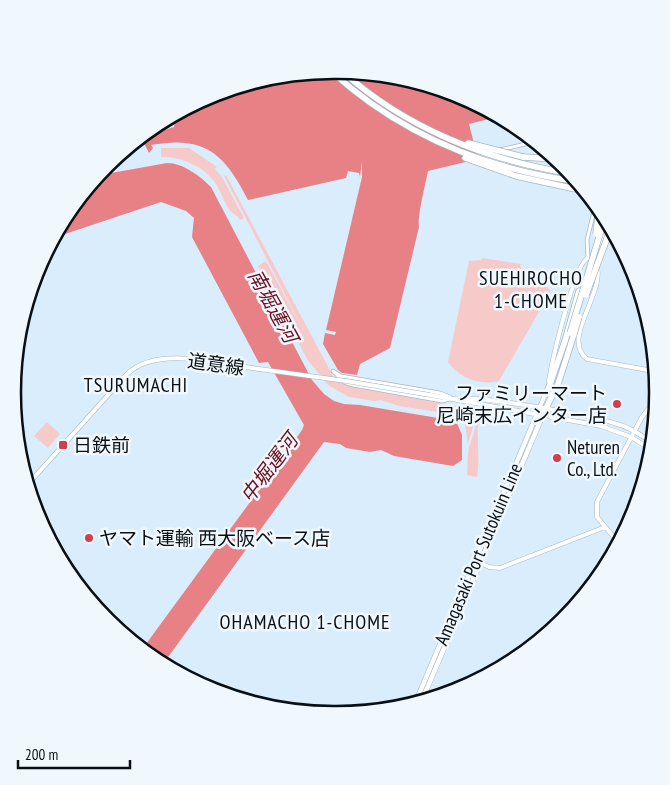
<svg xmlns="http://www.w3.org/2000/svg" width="670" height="785" font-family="'PT Sans Narrow','Noto Sans JP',sans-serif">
  <rect width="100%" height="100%" fill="#d9edfc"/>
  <path fill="#f7caca" d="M161 148H189L217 167 215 169 222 177 244 218 240 220C237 215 232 213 229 209 224 202 221 192 216 184 205 167 181 156 161 157Z
    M226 175 333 376 354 387 487 412 486 421 478 425C477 443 480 459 477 477L467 475C468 466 467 456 469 447 473 433 482 422 468 410L463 411 469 415 466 422 473 427 468 444C466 434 468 422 457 415L399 406 380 400 375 401 349 397 328 385 307 359 258 266 266 261 308 339 224 176Z
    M482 258 521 264 520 267 531 272 551 291 499 381C480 386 459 378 448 362L469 261 481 260Z
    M47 422 60 434 48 448 34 436Z"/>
  <path fill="#e88185" d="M335 70 459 95 493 118 469 124 478 159 428 171C425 186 417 217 419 227L390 348 360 364 357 375 342 373 338 370 323 344 325 333 335 335 336 332 326 330 362 177V161L360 177 359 173 348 171 346 178 248 200C225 155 206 135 151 145L153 148 149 153 145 145 132 148 152 134 174 127 176 118 212 94Z
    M167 163C183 163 200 176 211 187L312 380 324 394 334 401 344 404 360 405 456 421 462 435V460L453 466 394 456 381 450 370 452 346 448 340 444 324 442 166 660 145 646 146 644 286 453 302 430 304 425 268 362 259 363 192 237 194 218 186 211 161 202 59 236 100 175Z"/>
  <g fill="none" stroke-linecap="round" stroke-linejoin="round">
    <defs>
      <path id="minor" d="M499 150 530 143
        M588 258 587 240 594 211
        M333 371 344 382 353 385 442 401 450 399
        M333 371 341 376 440 393 450 397"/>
      <path id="tertiary" d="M549 381C552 362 574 264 588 258L595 261C610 289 559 338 587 359L653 371
        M430 395 601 426 631 437 647 447
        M453 399C472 394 590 415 614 423 626 426 637 432 648 440
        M539 409 548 388
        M30 482 127 374C157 345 221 364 259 369
        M617 541 597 517V502L642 417 656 399
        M480 563 489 567 500 568 605 527"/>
      <path id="secondary" d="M423 698 545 410
        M417 699 539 409"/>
      <path id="motorway" d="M331 71C399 133 483 168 574 181
        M523 157 556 159
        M465 158 516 176 580 190
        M599 250 606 229
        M548 390 565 341 579 291
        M545 410 558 384 574 334"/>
    </defs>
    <use href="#minor" stroke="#a5b7c6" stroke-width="4.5"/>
    <use href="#tertiary" stroke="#a5b7c6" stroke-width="5"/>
    <use href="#secondary" stroke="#a5b7c6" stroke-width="5.5"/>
    <use href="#motorway" stroke="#a5b7c6" stroke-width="7"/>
    <use href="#minor" stroke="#fff" stroke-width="3"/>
    <use href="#tertiary" stroke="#fff" stroke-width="4"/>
    <use href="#secondary" stroke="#fff" stroke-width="4.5"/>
    <use href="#motorway" stroke="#fff" stroke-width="5.5"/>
    <defs>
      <path id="tertiary-bridge" d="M259 369 346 381 430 395"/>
      <path id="motorway-bridge" d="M343 72C406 128 486 160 568 173
        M468 143 523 157
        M596 234 598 217
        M586 295 609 233
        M570 333 603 224
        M574 334 579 317"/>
    </defs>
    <use href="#tertiary-bridge" stroke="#a5b7c6" stroke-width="5" stroke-linecap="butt"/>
    <use href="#motorway-bridge" stroke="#a5b7c6" stroke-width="7" stroke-linecap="butt"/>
    <use href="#tertiary-bridge" stroke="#fff" stroke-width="4"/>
    <use href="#motorway-bridge" stroke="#fff" stroke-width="5.5"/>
  </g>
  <g fill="#cf3f50" stroke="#f0f8fe" stroke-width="2">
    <circle cx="617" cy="404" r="5"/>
    <rect x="58" y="440" width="10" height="10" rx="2.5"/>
    <circle cx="557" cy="458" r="5"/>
    <circle cx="89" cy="538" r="5"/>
  </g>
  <g text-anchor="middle" stroke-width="5" stroke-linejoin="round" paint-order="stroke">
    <g font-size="19" fill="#091015" stroke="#f0f8fe">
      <text transform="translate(216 364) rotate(8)" y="7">道意線</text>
      <text transform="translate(478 554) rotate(-67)" y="7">Amagasaki Port Sutokuin Line</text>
    </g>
    <g font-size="19" fill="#091015" stroke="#f0f8fe" text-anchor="start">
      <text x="607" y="400" text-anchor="end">ファミリーマート<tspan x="607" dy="22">尼崎末広インター店</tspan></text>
      <text x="73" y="452">日鉄前</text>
      <text x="567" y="454">Neturen<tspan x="567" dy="22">Co., Ltd.</tspan></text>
      <text x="99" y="545">ヤマト運輸 西大阪ベース店</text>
    </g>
    <g font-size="20" letter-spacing="1" fill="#091015" stroke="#f0f8fe">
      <text x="531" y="285">SUEHIROCHO<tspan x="531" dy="23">1-CHOME</tspan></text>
      <text x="136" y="392">TSURUMACHI</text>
      <text x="305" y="629">OHAMACHO 1-CHOME</text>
    </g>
    <g font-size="20" font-style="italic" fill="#6d0f1f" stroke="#f0f8fe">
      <text transform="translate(273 306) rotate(61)" y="7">南堀運河</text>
      <text transform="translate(269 468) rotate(-53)" y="7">中堀運河</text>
    </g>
  </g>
  <path d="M0 0H670V785H0ZM334 79H336A313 313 0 0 1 649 392V393A313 313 0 0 1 336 706H334A313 313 0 0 1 21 393V392A313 313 0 0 1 334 79Z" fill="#f0f8fe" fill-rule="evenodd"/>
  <path fill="none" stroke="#091015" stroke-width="2.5" d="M334 79H336A313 313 0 0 1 649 392V393A313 313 0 0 1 336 706H334A313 313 0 0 1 21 393V392A313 313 0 0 1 334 79Z"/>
  <path d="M18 760v8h112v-8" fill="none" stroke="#091015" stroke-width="2.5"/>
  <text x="25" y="760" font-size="15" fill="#091015" stroke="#f0f8fe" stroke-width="4" paint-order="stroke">200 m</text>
</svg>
